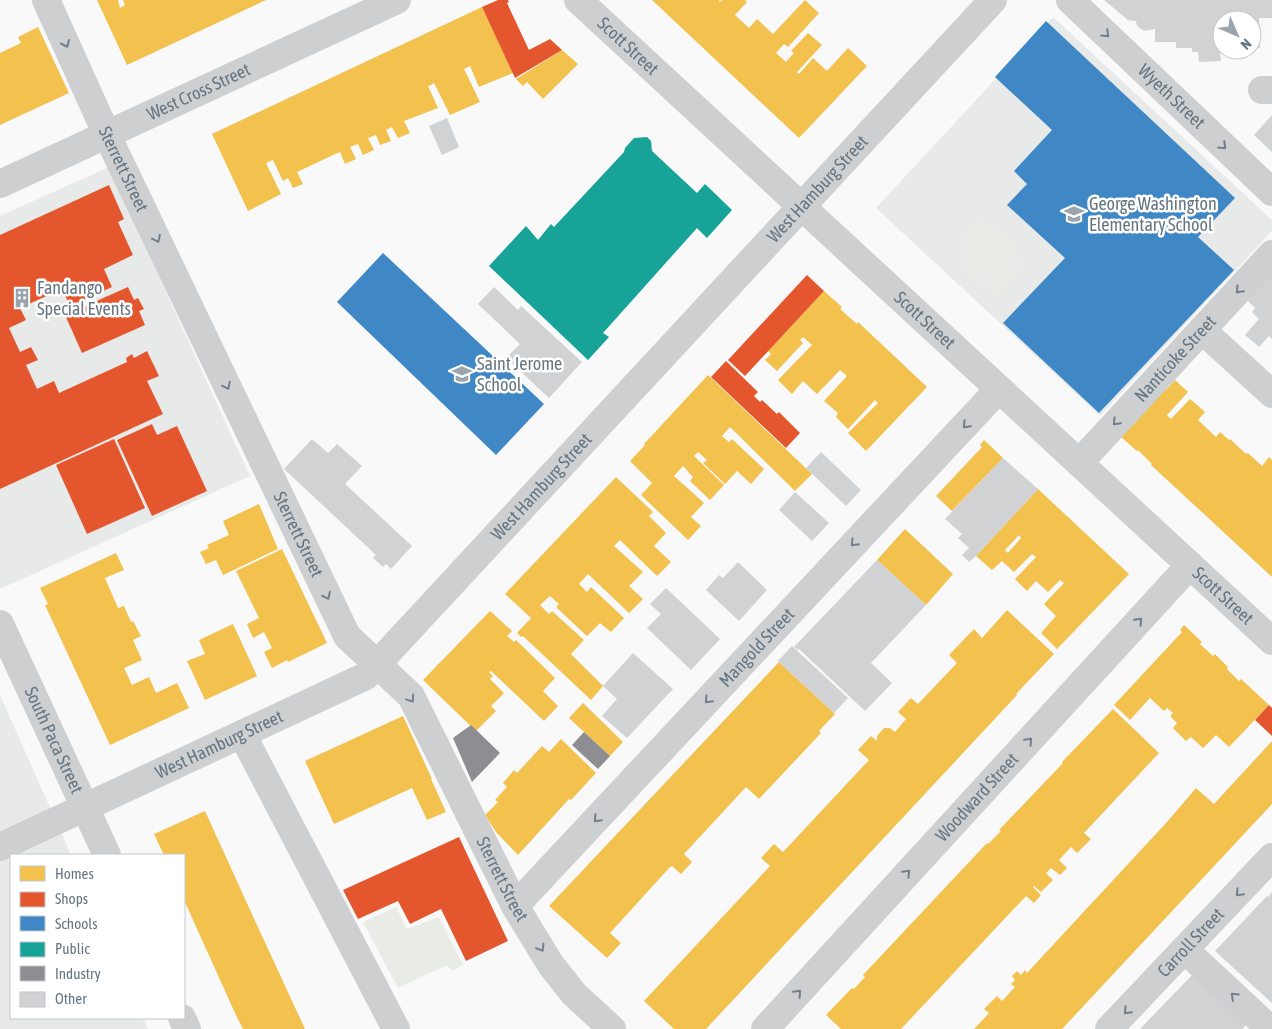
<svg xmlns="http://www.w3.org/2000/svg" width="1272" height="1029" font-family="'Asap Condensed',sans-serif">
  <rect width="100%" height="100%" fill="#f9f9f9"/>
  <path fill="#e8e9e9" d="M1053 17 1272 220V231L1100 416 876 208Z
    M109 167 250 476 0 589V216Z
    M0 695 71 855H11V1018H143L148 1029H0Z"/>
  <path fill="#e8ebe6" d="M979 219C989 224 1006 229 1011 238 1017 249 1017 259 1026 267L1000 295C991 286 975 285 967 276 960 268 961 235 966 227 969 222 974 221 979 219Z
    M396 907 407 929 439 917 463 965 452 971 447 965 398 988 363 922Z"/>
  <path fill="#f2c14e" fill-rule="evenodd" d="M97 0H118L120 8 125 5 123 0H266L127 65Z
    M652 0H719L720 2 722 0H745L747 2 735 15 749 28 757 19 773 34 805 0 819 13 788 47 784 44 776 53 786 62 794 53 791 51 808 33 822 45 797 72 799 74 813 58 827 71 848 48 867 66 799 138Z
    M482 7 513 73 479 87 470 66 464 69 480 102 450 115 434 83 431 85 428 86 438 108 404 121 410 133 398 138 392 127 386 130 391 141 380 145 376 135 368 138 374 150 363 155 358 144 350 147 356 159 345 164 340 152 333 155 297 172 303 184 293 188 288 178 283 181 273 160 266 163 281 194 248 211 212 134Z
    M38 27 69 93 0 125V53L21 43 18 37Z
    M562 50 578 64 543 99 527 82 523 86 516 79Z
    M824 291 842 307 840 309 857 324 858 322 927 387 866 451 848 433 878 403 875 400 848 429 836 417 838 413 824 401 847 376 840 370 817 394 803 381 792 394 778 380 812 345 803 337 800 340 803 343 777 371 765 360 771 354 768 351Z
    M708 375 812 474 795 491 730 427 722 436 729 442 732 439 764 469 751 484 737 471 725 484 703 463 707 460 698 452 694 456 724 485 710 500 690 481 693 477 683 466 674 476 704 503 691 517 701 526 688 540 641 495 652 483 630 461 645 445 644 444Z
    M1175 380 1188 392 1167 415 1171 419 1190 399 1205 412 1198 420 1216 437 1220 432 1229 440 1230 439 1246 454 1248 453 1262 466 1269 457 1272 460V577L1151 465 1152 464 1138 450 1137 451 1121 437 1163 388 1166 390Z
    M984 440 1003 458 952 511 936 496 982 447 980 445Z
    M616 477 653 512 649 516 666 533 654 546 671 562 657 576 620 540 614 546 643 572 629 586 643 599 629 613 588 574 579 584 587 592 591 587 624 618 611 632 600 623 587 636 556 607 559 604 550 596 540 605 549 614 552 611 584 640 571 654 603 686 591 700 523 636 521 637 517 633 531 618 505 594Z
    M1038 489 1129 574 1057 649 1041 633 1056 616 1044 604 1064 583 1060 580 1048 592 1036 581 1027 591 1015 579 1036 557 1032 554 1014 572 1002 561 992 570 976 556ZM1019 535 1021 538 1008 553 1005 550Z
    M259 504 278 549 223 575 216 560 206 564 200 552 209 548 207 545 229 535 223 521Z
    M905 529 953 574 926 605 877 560Z
    M282 549 327 643 288 662 287 660 272 668 264 652 272 648 264 632 253 638 247 624 259 618 236 571Z
    M116 553 124 570 105 578 118 608 124 606 131 622 133 621 141 636 133 640 142 660 124 668 132 685 149 677 156 693 177 683 189 708 110 745 45 605 48 604 40 588Z
    M1007 610 1054 654 1016 694 1017 695 706 1029H674L644 1001 770 866 761 858 774 844 783 852 869 760 858 750 871 736 877 741V736L884 728H890L895 732 906 719 898 712 911 698 918 704 957 663 949 655 974 629 982 638Z
    M490 611 512 631 507 636 514 642 516 640 555 678 543 691 558 706 544 721 491 671 489 672 493 676 490 679 504 693 491 706 496 711 476 731 423 680Z
    M233 624 257 676 205 700 187 661 205 654 199 640Z
    M1184 625 1202 642 1200 644 1213 656 1215 654 1228 667 1227 669 1239 681 1241 679 1269 705 1229 747 1216 735 1203 748 1191 737 1186 741 1173 728 1177 723 1170 716 1173 713 1167 708 1164 711 1150 698 1130 720 1114 705 1182 632 1180 630Z
    M779 662 835 714 819 731 821 733 759 799 746 787 684 854 692 862 681 874 672 866 670 867 610 933 621 943 607 958 549 906Z
    M583 703 623 742 610 756 569 718Z
    M1113 709 1159 753 1084 833 1091 839 1077 853 1071 847 1059 860 1067 868 1060 875 1051 868 1046 873 1053 880 1041 892 1034 886 1033 887 1041 895 1034 903 1026 896 901 1029H841L826 1015 852 988 854 989 865 977 863 975 987 843 988 844 1001 831 999 830 1063 763 1062 762Z
    M403 716 432 779H431L446 812 427 820 412 788 334 824 305 761Z
    M561 739 596 773 571 800 569 799 518 855 496 832 485 815 498 802 495 800 507 787 503 783 514 770 517 773 542 746 549 752Z
    M1272 741V804L1062 1029H974L989 1013 984 1009 997 996 1002 1001 1015 987 1011 984 1015 980 1012 976 1017 971 1021 975 1025 970 1027 973 1167 822 1196 788 1214 804Z
    M205 811 256 923 305 1029H243L235 1013 184 900V855H164L154 834Z"/>
  <path fill="#e4572e" d="M498 0H508L509 2 507 3 529 50 550 39 562 50 515 78 482 7Z
    M109 185 124 219 118 222 133 255 104 269 112 287 70 306 62 289 20 308 26 320 9 328 20 352 31 347 38 360 26 365 37 389 54 381 59 393 127 362 126 358 132 354 134 358 147 351 159 376 147 381 163 414 0 489V235Z
    M807 275 824 291 745 376 728 360Z
    M128 287 134 300 138 298 144 309 139 311 145 325 82 353 65 315Z
    M726 361 758 392 754 396 760 402 762 400 777 414 779 412 800 433 786 448 711 377Z
    M152 424 157 435 177 426 207 491 152 516 117 440Z
    M114 439 145 508 87 534 56 465Z
    M1269 705 1272 708V736L1255 720Z
    M459 837 508 941 466 961 441 909 410 924 398 901 358 919 343 890Z"/>
  <path fill="#3f88c5" d="M1046 21 1235 198 1198 237 1234 270 1099 413 1003 323 1065 258 1007 205 1027 184 1014 171 1052 130 995 77Z
    M383 253 544 404 496 455 337 302Z"/>
  <path fill="#17a398" d="M647 137 651 141 652 151 697 193 705 184 732 210 707 238 697 228 603 333 609 337 588 360 489 266 526 226 538 240 551 224 554 227 624 152 625 148 634 138Z"/>
  <path fill="#8d8d92" d="M471 725 500 753 472 782 453 738Z
    M584 732 610 756 598 769 572 745Z"/>
  <path fill="#d0d2d3" d="M1104 0H1272V18H1259L1260 48H1252V20H1222V50H1242V53H1220L1221 61 1199 62 1198 52H1192V48H1176V42H1155V29L1144 31 1137 26 1136 21 1128 20Z
    M1272 115V152L1254 135Z
    M447 118 459 147 442 155 429 126Z
    M1272 272V339L1269 336 1259 347 1245 335 1259 319 1252 312 1255 308 1247 300Z
    M494 287 518 310 521 306 582 362 549 398 506 358 520 344 478 304Z
    M312 439 328 453 337 444 362 466 345 484 412 546 391 569 386 564 383 567 373 558 376 555 284 469Z
    M821 452 861 490 846 506 806 468Z
    M1003 458 1038 489 976 556 969 562 962 555 969 548 958 538 962 534 945 519Z
    M795 492 829 523 812 541 779 510Z
    M877 560 926 605 871 663 892 683 865 711 799 649 798 650 794 647Z
    M738 562 767 590 739 621 706 590 719 575 723 578Z
    M666 588 720 639 691 670 647 628 661 614 650 604Z
    M792 646 848 698 834 713 778 661Z
    M633 653 673 689 627 738 602 716 617 699 603 686Z
    M1272 892V1003L1215 951 1267 896 1268 897Z
    M1195 972 1247 1024 1242 1029H1140Z"/>
  <g fill="none" stroke-linecap="round" stroke-linejoin="round">
    <g stroke="#cecfd0" stroke-width="28">
      <path id="s1" d="M46 0 107 135 347 636 411 696 515 906 551 965 574 994 612 1029"/>
      <path id="s2" d="M578 0 1272 641"/>
      <path id="s3" d="M1070 0 1272 192"/>
      <path d="M1262 90H1272"/>
      <path id="s4" d="M0 184 397 0"/>
      <path d="M1202 330 1272 394"/>
      <path id="s5" d="M1079 463 1272 254"/>
      <path id="s6" d="M0 624 107 855"/>
      <path d="M242 734 396 1029"/>
      <path id="s7" d="M0 847 366 676 993 0"/>
      <path id="s8" d="M515 906 999 389"/>
      <path d="M1185 950 1270 1029"/>
      <path d="M182 1018 187 1029"/>
      <path id="s9" d="M765 1029 1190 565"/>
      <path id="s10" d="M1109 1029 1272 857"/>
    </g>
  </g>
  <defs><path id="oneway-chevron" d="M-2-3.5L2.5 0L-2 3.5" fill="none" stroke-width="1.6" stroke-linecap="round" stroke-linejoin="round" transform="scale(1.25)"/></defs>
  <g stroke="#707f8b">
    <use href="#oneway-chevron" transform="translate(1106 34) rotate(44)"/>
    <use href="#oneway-chevron" transform="translate(66 44) rotate(66)"/>
    <use href="#oneway-chevron" transform="translate(1223 146) rotate(44)"/>
    <use href="#oneway-chevron" transform="translate(157 239) rotate(64)"/>
    <use href="#oneway-chevron" transform="translate(1239 290) rotate(133)"/>
    <use href="#oneway-chevron" transform="translate(227 386) rotate(64)"/>
    <use href="#oneway-chevron" transform="translate(1116 422) rotate(133)"/>
    <use href="#oneway-chevron" transform="translate(966 425) rotate(133)"/>
    <use href="#oneway-chevron" transform="translate(854 543) rotate(133)"/>
    <use href="#oneway-chevron" transform="translate(327 596) rotate(64)"/>
    <use href="#oneway-chevron" transform="translate(1139 621) rotate(-47)"/>
    <use href="#oneway-chevron" transform="translate(411 699) rotate(56)"/>
    <use href="#oneway-chevron" transform="translate(708 700) rotate(133)"/>
    <use href="#oneway-chevron" transform="translate(1029 741) rotate(-47)"/>
    <use href="#oneway-chevron" transform="translate(597 819) rotate(133)"/>
    <use href="#oneway-chevron" transform="translate(907 873) rotate(-47)"/>
    <use href="#oneway-chevron" transform="translate(1239 893) rotate(133)"/>
    <use href="#oneway-chevron" transform="translate(541 948) rotate(58)"/>
    <use href="#oneway-chevron" transform="translate(798 993) rotate(-47)"/>
    <use href="#oneway-chevron" transform="translate(1234 996) rotate(-137)"/>
    <use href="#oneway-chevron" transform="translate(1127 1011) rotate(134)"/>
  </g>
  <defs>
    <symbol id="school-bare" viewBox="-9 -9 18 18"><path d="M0-5L7-2L0 1L-7-2ZM-4 1L0 2.5L4 1V4Q0 6-4 4Z" fill="#99a4ac" stroke="#fff" stroke-width="2.5" paint-order="stroke"/></symbol>
    <symbol id="building-bare" viewBox="-9 -9 18 18"><path d="M-4-6H4V6H1V3H-1V6H-4ZM-2.5-4.3h1.7v1.8h-1.7ZM.8-4.3h1.7v1.8H.8ZM-2.5-1h1.7V.8h-1.7ZM.8-1h1.7V.8H.8Z" fill="#99a4ac" stroke="#fff" stroke-width="2.5" paint-order="stroke"/></symbol>
  </defs>
  <g fill-rule="evenodd">
    <use href="#school-bare" x="1060" y="200" width="28" height="28"/>
    <use href="#building-bare" x="8" y="284" width="28" height="28"/>
    <use href="#school-bare" x="448" y="360" width="28" height="28"/>
  </g>
  <g text-anchor="middle" stroke-width="5" stroke-linejoin="round" paint-order="stroke">
    <g font-size="18" fill="#657683" stroke="#fff">
      <text dy="6" stroke="none"><textPath href="#s2" startOffset="68">Scott Street</textPath></text>
      <text dy="6" stroke="none"><textPath href="#s4" startOffset="219">West Cross Street</textPath></text>
      <text dy="6" stroke="none"><textPath href="#s3" startOffset="140">Wyeth Street</textPath></text>
      <text dy="6" stroke="none"><textPath href="#s1" startOffset="186">Sterrett Street</textPath></text>
      <text dy="6" stroke="none"><textPath href="#s7" startOffset="1068">West Hamburg Street</textPath></text>
      <text dy="6" stroke="none"><textPath href="#s2" startOffset="472">Scott Street</textPath></text>
      <text dy="6" stroke="none"><textPath href="#s5" startOffset="142">Nanticoke Street</textPath></text>
      <text dy="6" stroke="none"><textPath href="#s7" startOffset="662">West Hamburg Street</textPath></text>
      <text dy="6" stroke="none"><textPath href="#s1" startOffset="591">Sterrett Street</textPath></text>
      <text dy="6" stroke="none"><textPath href="#s2" startOffset="878">Scott Street</textPath></text>
      <text dy="6" stroke="none"><textPath href="#s8" startOffset="354">Mangold Street</textPath></text>
      <text dy="6" stroke="none"><textPath href="#s6" startOffset="128">South Paca Street</textPath></text>
      <text dy="6" stroke="none"><textPath href="#s7" startOffset="242">West Hamburg Street</textPath></text>
      <text dy="6" stroke="none"><textPath href="#s9" startOffset="314">Woodward Street</textPath></text>
      <text dy="6" stroke="none"><textPath href="#s1" startOffset="996">Sterrett Street</textPath></text>
      <text dy="6" stroke="none"><textPath href="#s10" startOffset="119">Carroll Street</textPath></text>
    </g>
    <g font-size="18" fill="#657683" stroke="#fff" text-anchor="start">
      <text x="1089" y="210">George Washington<tspan x="1089" dy="21">Elementary School</tspan></text>
      <text x="37" y="294">Fandango<tspan x="37" dy="21">Special Events</tspan></text>
      <text x="477" y="370">Saint Jerome<tspan x="477" dy="21">School</tspan></text>
    </g>
  </g>
  <rect x="10" y="854" width="175" height="165" fill="#ffffff" stroke="#c1c8cd"/>
  <rect x="20" y="866" width="25" height="15" fill="#f2c14e" stroke="#c1c8cd"/>
  <text x="55" y="879" font-size="15" fill="#657683">Homes</text>
  <rect x="20" y="892" width="25" height="15" fill="#e4572e" stroke="#c1c8cd"/>
  <text x="55" y="904" font-size="15" fill="#657683">Shops</text>
  <rect x="20" y="916" width="25" height="15" fill="#3f88c5" stroke="#c1c8cd"/>
  <text x="55" y="929" font-size="15" fill="#657683">Schools</text>
  <rect x="20" y="942" width="25" height="15" fill="#17a398" stroke="#c1c8cd"/>
  <text x="55" y="954" font-size="15" fill="#657683">Public</text>
  <rect x="20" y="966" width="25" height="15" fill="#8d8d92" stroke="#c1c8cd"/>
  <text x="55" y="979" font-size="15" fill="#657683">Industry</text>
  <rect x="20" y="992" width="25" height="15" fill="#d0d2d3" stroke="#c1c8cd"/>
  <text x="55" y="1004" font-size="15" fill="#657683">Other</text>
  <g transform="translate(1237 35) rotate(135)"><circle r="24" fill="#ffffff" stroke="#c1c8cd"/>
  <path d="M0-4L9 19L0 12L-9 19Z" fill="#99a4ac"/>
  <text y="-8" font-size="14" font-weight="bold" text-anchor="middle" fill="#657683">N</text>
  </g>
</svg>
